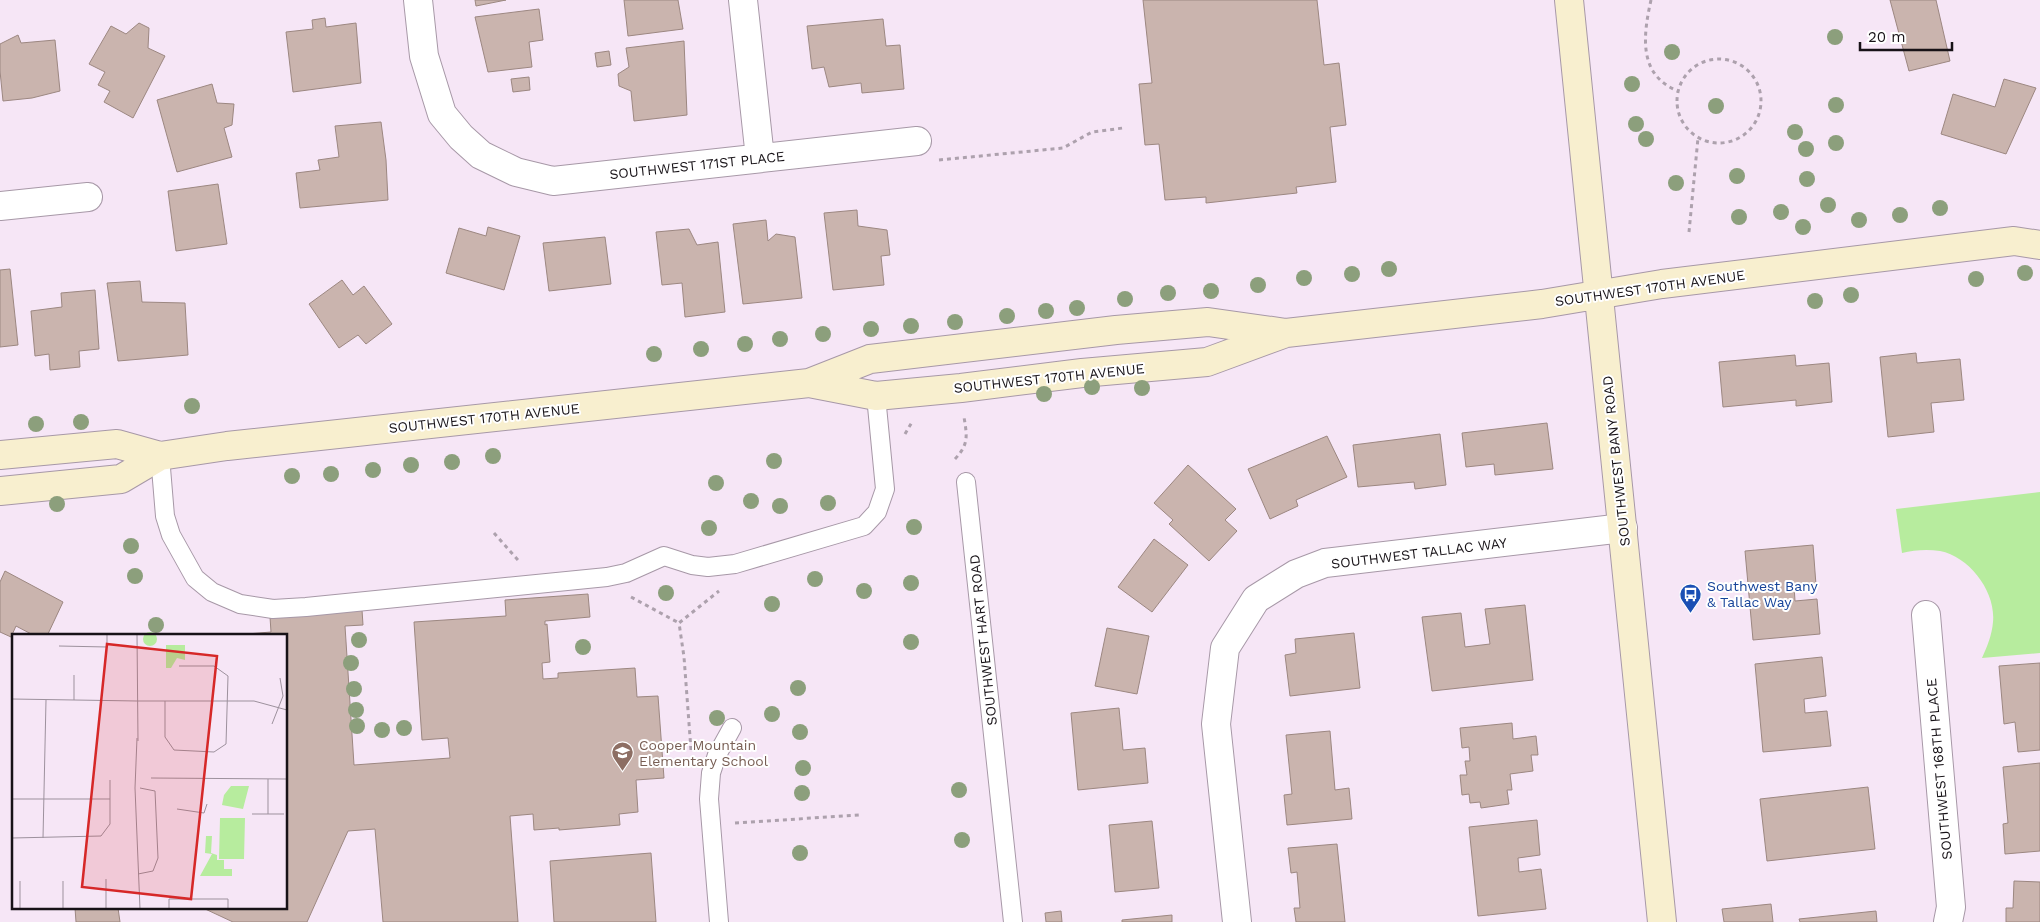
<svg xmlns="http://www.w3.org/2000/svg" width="2040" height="922" font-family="'Work Sans',sans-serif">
  <rect width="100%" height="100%" fill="#f6e6f6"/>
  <path fill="#b7ec9e" d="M2040 492V653L1982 658C1987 647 1992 635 1993 622 1996 592 1970 557 1940 551 1927 549 1914 550 1902 553L1896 509Z"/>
  <path fill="#cab4ae" stroke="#9c8781" d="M475 0H506L476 6Z
    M624 0H678L683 29 628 36Z
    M1143 0H1317L1324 65 1339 63 1346 125 1330 127 1336 182 1296 187 1297 193 1206 203V197L1165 200 1159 144 1145 145 1139 84 1152 83Z
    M1890 0H1936L1950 61 1909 71Z
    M539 9 543 40 529 42 532 67 488 72 475 17Z
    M325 18 326 27 356 23 361 83 293 92 286 32 313 29 312 20Z
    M883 19 886 46 900 45 904 89 862 93 861 83 829 87 824 67 812 69 807 26Z
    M139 23 149 28 148 48 165 56 133 118 104 102 110 91 98 85 105 72 89 64 111 26 126 34Z
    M18 35 21 43 55 40 60 91 32 98 3 101 0 71V44Z
    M684 41 687 115 634 121 631 91 619 86 618 74 629 67 626 48Z
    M609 51 611 65 597 67 595 53Z
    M529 77 530 90 513 92 511 79Z
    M2004 79 2036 88 2006 154 1941 134 1953 94 1995 107Z
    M212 84 217 103 234 104 232 125 224 128 232 157 177 172 157 100Z
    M381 122 386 160 388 200 300 208 296 173 320 170 318 160 339 157 335 126Z
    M218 184 227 244 176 251 168 191Z
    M857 210 858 226 887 230 890 255 881 256 884 285 833 290 824 213Z
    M766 220 768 241 776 234 795 237 802 298 743 304 733 224Z
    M488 227 520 236 504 290 446 273 459 228 486 236Z
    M689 229 697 245 718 242 725 312 685 317 682 283 662 285 656 232Z
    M605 237 611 284 549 291 543 243Z
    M10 269 18 345 0 347V270Z
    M342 280 353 295 364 286 392 324 366 344 358 335 339 348 309 304Z
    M140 281 142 302 185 303 188 355 118 361 107 283Z
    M95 290 99 349 79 351 80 367 50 370 49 354 35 356 31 311 62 307 61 293Z
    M1916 353 1917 363 1960 359 1964 400 1931 403 1934 432 1888 437 1880 357Z
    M1795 355 1796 366 1829 363 1832 402 1796 406V400L1723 407 1719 362Z
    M1547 423 1553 469 1495 475 1494 464 1466 467 1462 433Z
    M1440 434 1446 485 1415 489 1414 482 1358 487 1353 445Z
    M1327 436 1347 477 1296 500 1298 506 1270 519 1248 469Z
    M1188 465 1236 509 1225 520 1237 531 1209 561 1169 524 1173 520 1154 503Z
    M1154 539 1188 565 1152 612 1118 587Z
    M1813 545 1816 585 1794 586 1795 601 1817 599 1820 634 1753 640 1745 551Z
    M5 571 63 602 47 636H35L16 626 11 637 0 632V582Z
    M588 594 590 617 545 621V625L547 624 550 662 542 663 543 679 558 678V673L635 668 637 697 658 696 664 778 636 780 638 812 619 814 620 825 559 830V828L534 830 533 814 510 816 518 922H383L375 829 348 831 307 922H233L203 908H286V636H223L271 632 270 617 362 610 363 625 345 626 354 765 450 758 448 738 422 740 414 622 506 616 505 600Z
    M1525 605 1533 680 1432 691 1422 617 1461 613 1465 647 1490 644 1485 609Z
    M1107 628 1149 636 1137 694 1095 686Z
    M1354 633 1360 688 1290 696 1285 655 1296 653 1295 639Z
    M1822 657 1826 696 1804 699 1805 713 1827 711 1831 746 1763 752 1755 664Z
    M2040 663V750L2018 752 2015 722 2004 724 1999 666Z
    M1119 708 1123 750 1145 748 1148 783 1078 790 1071 713Z
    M1512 723 1513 739 1536 736 1538 755H1531L1533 771 1510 774 1512 790H1507L1509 804 1481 808 1480 802 1470 803 1469 794 1462 795 1460 775H1467L1465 761H1470L1469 747 1462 748 1460 728Z
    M1330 731 1335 790 1349 788 1352 819 1287 825 1284 795 1292 794 1286 735Z
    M2040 763V851L2005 854 2003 824 2008 823 2003 767Z
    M1868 787 1875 849 1767 861 1760 799Z
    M1537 820 1540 855 1518 858 1519 872 1541 869 1546 909 1478 916 1469 827Z
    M1152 821 1159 888 1115 892 1109 825Z
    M1337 844 1345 922H1296L1294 908H1300L1297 872 1291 873 1288 848Z
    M651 853 656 922H554L550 861Z
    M2014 881 2040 882V922H2006V908H2013Z
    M1771 904 1773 922H1724L1722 909Z
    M75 908H118L120 922H76Z
    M1061 911 1062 922H1046L1045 913Z
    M1876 911 1877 922H1800L1799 919Z
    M1172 915V922H1122V920Z"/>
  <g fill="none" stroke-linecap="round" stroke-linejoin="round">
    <defs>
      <path id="lane" d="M160 456 165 516 171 535 195 578 212 592 240 604 273 609 306 607 607 577 626 573 664 556 692 565 708 567 735 564 864 526 877 512 885 489 876 396
        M966 482 1013 922
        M719 922 709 799 711 773 717 755 732 728"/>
      <path id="street" d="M418 0 424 56 442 114 461 137 481 155 516 172 553 181 917 141
        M743 0 760 158
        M0 206 88 197
        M1926 615 1951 907 1948 922
        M1237 922 1216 724 1225 648 1256 599 1296 574 1325 563 1623 528"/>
      <path id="secondary" d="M1569 0 1662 922
        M809 383 876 396 961 388 1082 373 1207 362 1286 333 1542 304 1662 284 2014 241 2040 245
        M0 455 117 444 160 456
        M0 491 121 479 160 456 227 446 809 383 870 359 1116 330 1208 322 1286 333"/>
    </defs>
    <use href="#lane" stroke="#a798a7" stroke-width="20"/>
    <use href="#street" stroke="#a798a7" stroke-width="30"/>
    <use href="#secondary" stroke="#a798a7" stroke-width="30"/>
    <path stroke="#ada1ad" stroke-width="3" stroke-dasharray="4 4" stroke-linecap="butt" d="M1651 0C1643 36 1638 75 1678 91
      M1677 101a42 42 0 1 1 84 0a42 42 0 1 1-84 0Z
      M939 160 1063 148 1092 132 1123 128
      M1689 232 1698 138
      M905 434 912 422
      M955 459C969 444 967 436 964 417
      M494 533 518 560
      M631 597 679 623
      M691 750 684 657 679 623 719 591
      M735 823 859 815"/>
    <use href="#lane" stroke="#fff" stroke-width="18"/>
    <use href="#street" stroke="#fff" stroke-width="28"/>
    <use href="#secondary" stroke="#f8efcf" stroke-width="28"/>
  </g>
  <g fill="#8c9f7c">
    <circle cx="1835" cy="37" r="8"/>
    <circle cx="1672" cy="52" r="8"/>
    <circle cx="1632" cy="84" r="8"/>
    <circle cx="1836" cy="105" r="8"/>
    <circle cx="1716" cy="106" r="8"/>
    <circle cx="1636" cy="124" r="8"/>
    <circle cx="1795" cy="132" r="8"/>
    <circle cx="1646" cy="139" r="8"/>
    <circle cx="1836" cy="143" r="8"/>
    <circle cx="1806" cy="149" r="8"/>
    <circle cx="1737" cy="176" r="8"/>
    <circle cx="1807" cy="179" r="8"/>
    <circle cx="1676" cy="183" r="8"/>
    <circle cx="1828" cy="205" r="8"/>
    <circle cx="1940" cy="208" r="8"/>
    <circle cx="1781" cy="212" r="8"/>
    <circle cx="1900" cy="215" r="8"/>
    <circle cx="1739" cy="217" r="8"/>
    <circle cx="1859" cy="220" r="8"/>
    <circle cx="1803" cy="227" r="8"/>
    <circle cx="1389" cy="269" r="8"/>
    <circle cx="2025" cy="273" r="8"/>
    <circle cx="1352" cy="274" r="8"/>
    <circle cx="1304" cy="278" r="8"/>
    <circle cx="1976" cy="279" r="8"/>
    <circle cx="1258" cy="285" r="8"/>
    <circle cx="1211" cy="291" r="8"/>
    <circle cx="1168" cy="293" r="8"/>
    <circle cx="1851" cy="295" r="8"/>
    <circle cx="1125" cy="299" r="8"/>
    <circle cx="1815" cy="301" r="8"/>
    <circle cx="1077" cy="308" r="8"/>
    <circle cx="1046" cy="311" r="8"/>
    <circle cx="1007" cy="316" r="8"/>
    <circle cx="955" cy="322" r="8"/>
    <circle cx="911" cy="326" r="8"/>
    <circle cx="871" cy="329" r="8"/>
    <circle cx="823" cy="334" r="8"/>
    <circle cx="780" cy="339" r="8"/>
    <circle cx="745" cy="344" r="8"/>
    <circle cx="701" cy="349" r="8"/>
    <circle cx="654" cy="354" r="8"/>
    <circle cx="1092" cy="387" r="8"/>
    <circle cx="1142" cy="388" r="8"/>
    <circle cx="1044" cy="394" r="8"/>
    <circle cx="192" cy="406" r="8"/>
    <circle cx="81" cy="422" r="8"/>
    <circle cx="36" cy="424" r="8"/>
    <circle cx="493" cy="456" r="8"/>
    <circle cx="774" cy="461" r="8"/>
    <circle cx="452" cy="462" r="8"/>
    <circle cx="411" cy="465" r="8"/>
    <circle cx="373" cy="470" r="8"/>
    <circle cx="331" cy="474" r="8"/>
    <circle cx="292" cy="476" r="8"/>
    <circle cx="716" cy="483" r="8"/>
    <circle cx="751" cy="501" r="8"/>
    <circle cx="828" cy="503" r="8"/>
    <circle cx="57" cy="504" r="8"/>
    <circle cx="780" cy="506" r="8"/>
    <circle cx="914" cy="527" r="8"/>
    <circle cx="709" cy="528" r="8"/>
    <circle cx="131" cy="546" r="8"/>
    <circle cx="135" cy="576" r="8"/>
    <circle cx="815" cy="579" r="8"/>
    <circle cx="911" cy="583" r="8"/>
    <circle cx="864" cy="591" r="8"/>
    <circle cx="666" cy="593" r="8"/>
    <circle cx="772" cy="604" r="8"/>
    <circle cx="156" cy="625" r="8"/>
    <circle cx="359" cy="640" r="8"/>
    <circle cx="911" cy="642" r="8"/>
    <circle cx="583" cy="647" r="8"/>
    <circle cx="351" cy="663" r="8"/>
    <circle cx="798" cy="688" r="8"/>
    <circle cx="354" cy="689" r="8"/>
    <circle cx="356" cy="710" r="8"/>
    <circle cx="772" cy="714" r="8"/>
    <circle cx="717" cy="718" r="8"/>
    <circle cx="357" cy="726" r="8"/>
    <circle cx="404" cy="728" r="8"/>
    <circle cx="382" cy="730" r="8"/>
    <circle cx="800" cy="732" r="8"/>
    <circle cx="803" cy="768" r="8"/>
    <circle cx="959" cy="790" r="8"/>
    <circle cx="802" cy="793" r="8"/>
    <circle cx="962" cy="840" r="8"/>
    <circle cx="800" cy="853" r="8"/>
  </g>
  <defs>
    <symbol id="bus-pin" viewBox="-11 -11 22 30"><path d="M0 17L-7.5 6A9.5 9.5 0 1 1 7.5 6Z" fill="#1a4fb4" stroke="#fff"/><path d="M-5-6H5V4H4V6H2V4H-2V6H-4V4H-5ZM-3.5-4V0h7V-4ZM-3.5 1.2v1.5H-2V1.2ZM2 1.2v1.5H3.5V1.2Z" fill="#fff"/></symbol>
    <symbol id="school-pin" viewBox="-11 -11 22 30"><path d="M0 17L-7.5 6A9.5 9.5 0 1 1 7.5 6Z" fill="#8d6e63" stroke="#fff"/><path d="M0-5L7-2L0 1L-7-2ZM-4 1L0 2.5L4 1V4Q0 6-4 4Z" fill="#fff"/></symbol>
  </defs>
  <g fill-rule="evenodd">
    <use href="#bus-pin" x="1678" y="582" width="25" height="34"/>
    <use href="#school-pin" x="610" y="740" width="25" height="34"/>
  </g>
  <g text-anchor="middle" stroke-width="4" stroke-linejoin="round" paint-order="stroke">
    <g font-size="14" fill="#171217" stroke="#fff">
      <text transform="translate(697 165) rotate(-6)" y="5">SOUTHWEST 171ST PLACE</text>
      <text transform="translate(1650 288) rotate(-8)" y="5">SOUTHWEST 170TH AVENUE</text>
      <text transform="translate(1049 378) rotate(-6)" y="5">SOUTHWEST 170TH AVENUE</text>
      <text transform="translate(484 418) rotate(-6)" y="5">SOUTHWEST 170TH AVENUE</text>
      <text transform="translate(1616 461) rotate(-96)" y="5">SOUTHWEST BANY ROAD</text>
      <text transform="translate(1419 553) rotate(-7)" y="5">SOUTHWEST TALLAC WAY</text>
      <text transform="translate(983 640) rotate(-96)" y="5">SOUTHWEST HART ROAD</text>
      <text transform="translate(1939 769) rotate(-95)" y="5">SOUTHWEST 168TH PLACE</text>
    </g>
    <g font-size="14" fill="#164399" stroke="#fff" text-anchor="start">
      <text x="1707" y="591">Southwest Bany<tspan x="1707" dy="16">&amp; Tallac Way</tspan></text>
    </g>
    <g font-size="14" fill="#785e54" stroke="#fff" text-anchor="start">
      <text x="639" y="750">Cooper Mountain<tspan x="639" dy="16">Elementary School</tspan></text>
    </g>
  </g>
  <g transform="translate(12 634)">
    <rect width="275" height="275" fill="#f6e6f6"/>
    <path d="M131 5a7 7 0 1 1 14 0a7 7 0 1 1-14 0ZM154 11H173V26L165 24 159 34H154ZM219 152H237L231 175 210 171 212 161ZM208 184H233L232 225H207ZM194 202H200L199 219 205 221V226H212V235H220V242H188L200 220 193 219Z" fill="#b7ec9e"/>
    <path fill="none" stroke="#9d919d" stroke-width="1" d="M125 0 126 107M47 12 95 13V0M62 41V66M0 65 125 67M125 67H242L275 76M153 67V103L162 116 202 118 214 110 216 42 202 32H167M260 90 271 62 268 44M125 104 123 154 128 275M139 144 275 145M0 165H98M165 175 192 179 195 170M240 180H272M256 180V145M0 204 89 202 98 190V146M31 204 34 66M126 240 141 237 146 224 143 157 128 154M8 247V275M51 275V247M94 275V245M157 275V265H216V275"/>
    <path fill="#d62828" fill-opacity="0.15" stroke="#d62828" stroke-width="2.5" d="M95 10 205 22 179 265 70 253Z"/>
    <rect width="275" height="275" fill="none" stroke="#171217" stroke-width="2.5"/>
  </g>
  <path d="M1860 42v8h92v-8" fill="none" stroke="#171217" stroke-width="2.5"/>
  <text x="1868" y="42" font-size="15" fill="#171217" stroke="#ffffff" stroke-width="4" paint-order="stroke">20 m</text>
</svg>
